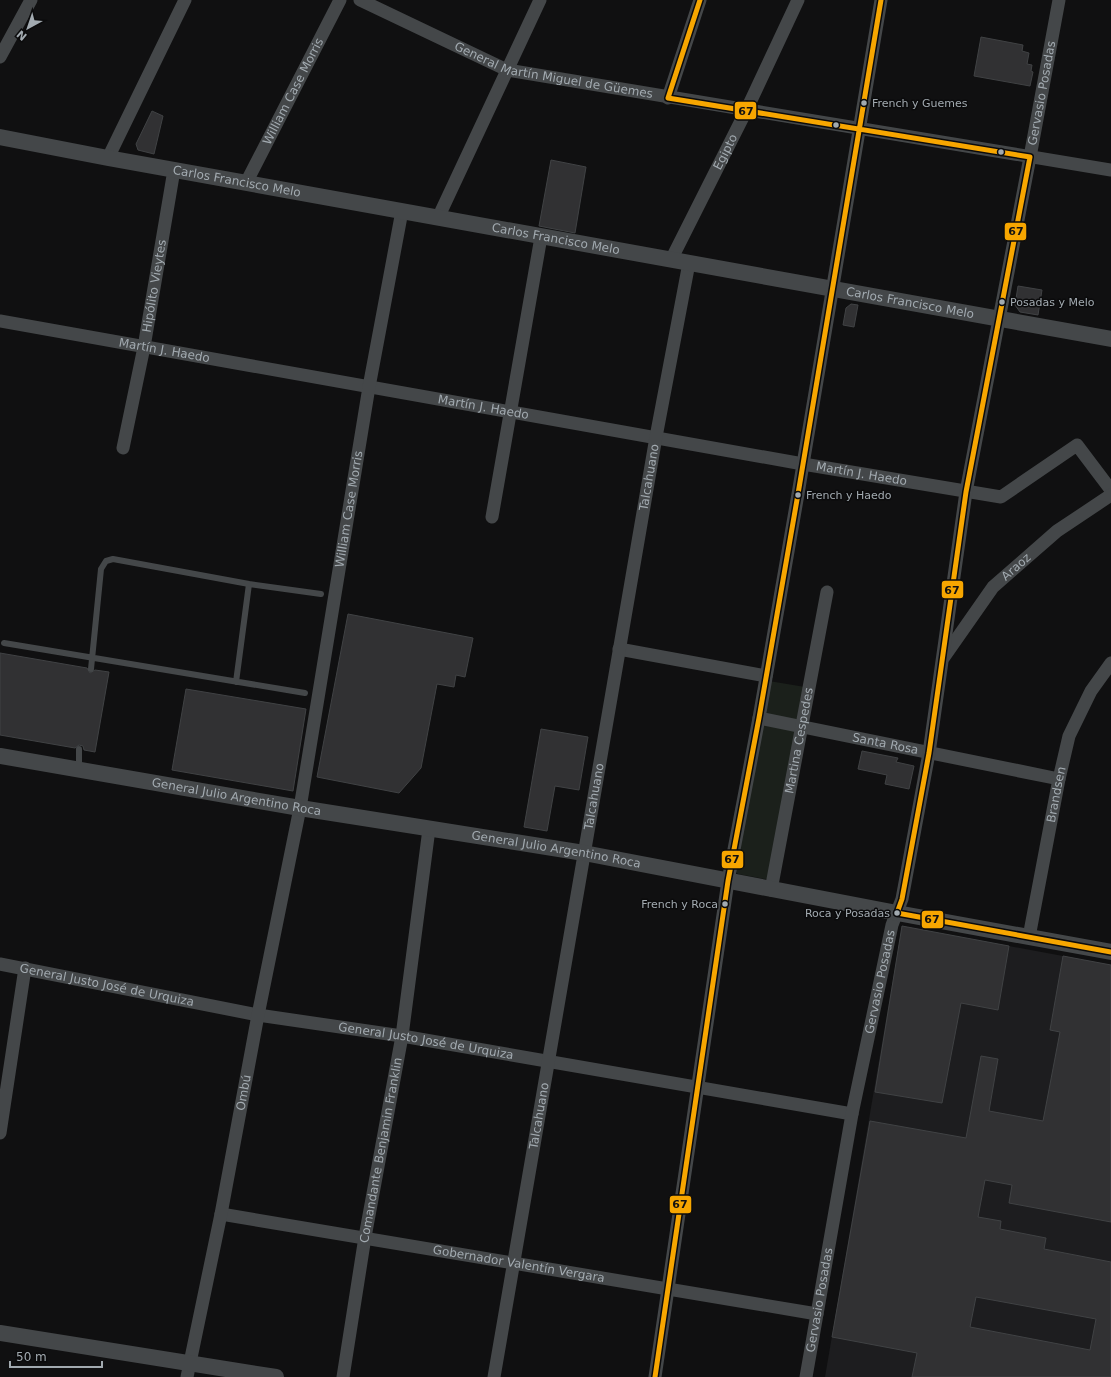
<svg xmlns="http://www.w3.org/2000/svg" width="1111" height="1377" font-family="'DejaVu Sans',sans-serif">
  <rect width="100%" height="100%" fill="#101011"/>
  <path fill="#1d1d1f" d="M902 926 1111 965V1377H825Z"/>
  <path fill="#1b201b" d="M769 681 805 687 796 722 766 716Z
    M765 723 794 729 796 734 771 878 765 879 738 874 735 871 762 726Z"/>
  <path fill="#313133" stroke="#404244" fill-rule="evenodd" d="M981 37 1023 45 1022 51 1029 53 1027 64 1032 65 1031 71 1033 72 1030 86 974 76Z
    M152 111 163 116 154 154 138 150 136 144Z
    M551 160 586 167 575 233 539 226Z
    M1018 286 1042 290 1038 315 1020 312 1015 305Z
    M851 304 858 305 854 327 843 325 846 308Z
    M348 614 473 638 465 677 456 675 454 687 437 684 421 768 399 793 317 777Z
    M0 653 87 668 90 673 95 670 109 672 95 752 84 750 83 746 79 745 75 748 0 735Z
    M186 689 306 709 293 791 172 770Z
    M541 729 588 737 579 790 555 786 547 831 524 827Z
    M862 751 898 758 896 762 914 766 909 789 885 784 887 775 858 769Z
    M902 926 1009 946 998 1010 961 1003 942 1103 875 1092Z
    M1063 956 1111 965V1222L1009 1203 1012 1185 985 1180 978 1217 1001 1221 1000 1229 1046 1238 1044 1249 1111 1262V1377H912L917 1353 832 1337 870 1121 966 1138 981 1056 998 1059 989 1111 1043 1121 1060 1032 1050 1030ZM976 1297 1096 1319 1090 1350 970 1327Z"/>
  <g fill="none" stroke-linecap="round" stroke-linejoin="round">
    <path stroke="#444749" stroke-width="6" d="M249 584 321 594
      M4 643 305 693
      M91 669 101 569 106 561 113 559 249 584 236 682
      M79 770V749"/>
    <g stroke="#444749" stroke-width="13">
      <path id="s1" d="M360 0 507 70 1111 170"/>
      <path d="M0 57 31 0"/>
      <path d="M668 98 700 0"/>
      <path d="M108 158 185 0"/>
      <path id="s2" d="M246 183 340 0"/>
      <path d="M438 218 540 0"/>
      <path id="s3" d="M671 260 746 111 798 0"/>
      <path id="s4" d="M0 321 803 464 1001 497 1077 445 1111 490"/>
      <path id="s5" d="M123 448 144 347 174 170"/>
      <path d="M492 517 541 237"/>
      <path d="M619 649 766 676"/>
      <path id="s6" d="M944 657 993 587 1057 531 1111 495"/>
      <path id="s7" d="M759 718 1059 779"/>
      <path id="s8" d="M771 890 827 592"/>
      <path id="s9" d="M1029 937 1059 779 1069 736 1091 691 1111 663"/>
      <path id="s10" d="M0 964 258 1015 402 1036 852 1114"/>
      <path d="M0 1133 25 968"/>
      <path id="s11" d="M221 1214 817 1314"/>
      <path id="s12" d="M187 1377 221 1214 258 1015 300 808 369 387 402 211"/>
      <path id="s13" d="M343 1377 365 1237 402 1036 429 829"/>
      <path id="s14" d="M494 1377 656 437 689 263"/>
      <path d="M655 1377 728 881 759 718 798 494 881 0"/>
      <path id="s15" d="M806 1377 852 1114 892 925 902 899 929 753 966 492 1030 157 1059 0"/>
    </g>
    <g stroke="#444749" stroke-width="16">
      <path id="s16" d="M0 137 108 158 1111 339"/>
      <path id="s17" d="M0 756 300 808 584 853 897 913 1111 952"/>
      <path d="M0 1333 276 1377"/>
    </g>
    <defs>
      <path id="bus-1" d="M700 0 668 98 1030 157 966 492 929 753 902 899 897 913 1111 952
        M655 1377 728 881 759 718 798 494 881 0"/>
    </defs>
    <use href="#bus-1" stroke="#0b0b0c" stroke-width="8"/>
    <use href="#bus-1" stroke="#f7a600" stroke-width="5"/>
  </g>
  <g fill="#a2aab0" stroke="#0b0b0c" stroke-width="1.5">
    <circle cx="864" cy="103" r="3.5"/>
    <circle cx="836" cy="125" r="3.5"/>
    <circle cx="1001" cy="152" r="3.5"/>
    <circle cx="1002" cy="302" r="3.5"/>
    <circle cx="798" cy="495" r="3.5"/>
    <circle cx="725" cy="904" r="3.5"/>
    <circle cx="897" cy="913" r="3.5"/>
  </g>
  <g text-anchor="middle" stroke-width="3" stroke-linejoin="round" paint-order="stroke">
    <g font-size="11" fill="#a2aab0" stroke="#0b0b0c" text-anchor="start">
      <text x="872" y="107">French y Guemes</text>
      <text x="1010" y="306">Posadas y Melo</text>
      <text x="806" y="499">French y Haedo</text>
      <text x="718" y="908" text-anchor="end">French y Roca</text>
      <text x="890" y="917" text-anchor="end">Roca y Posadas</text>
    </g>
    <g font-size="12" fill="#a2aab0" stroke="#0b0b0c">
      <text dy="4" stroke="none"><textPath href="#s1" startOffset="208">General Martín Miguel de Güemes</textPath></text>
      <text dy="4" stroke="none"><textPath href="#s2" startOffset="103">William Case Morris</textPath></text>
      <text dy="4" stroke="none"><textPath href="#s15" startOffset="1306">Gervasio Posadas</textPath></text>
      <text dy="4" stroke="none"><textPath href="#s3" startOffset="121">Egipto</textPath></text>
      <text dy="4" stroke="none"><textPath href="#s16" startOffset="241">Carlos Francisco Melo</textPath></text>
      <text dy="4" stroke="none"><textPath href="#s16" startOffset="565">Carlos Francisco Melo</textPath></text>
      <text dy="4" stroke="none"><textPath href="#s5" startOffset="165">Hipólito Vieytes</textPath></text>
      <text dy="4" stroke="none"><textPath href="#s16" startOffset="925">Carlos Francisco Melo</textPath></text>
      <text dy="4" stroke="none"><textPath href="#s4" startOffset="167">Martín J. Haedo</textPath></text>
      <text dy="4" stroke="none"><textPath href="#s4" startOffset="491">Martín J. Haedo</textPath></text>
      <text dy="4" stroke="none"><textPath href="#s4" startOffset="875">Martín J. Haedo</textPath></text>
      <text dy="4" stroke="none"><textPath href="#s14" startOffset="913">Talcahuano</textPath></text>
      <text dy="4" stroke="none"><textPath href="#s12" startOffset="883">William Case Morris</textPath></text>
      <text dy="4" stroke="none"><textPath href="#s6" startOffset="116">Araoz</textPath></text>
      <text dy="4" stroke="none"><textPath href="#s8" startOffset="152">Martina Cespedes</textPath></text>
      <text dy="4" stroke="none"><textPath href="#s7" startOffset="129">Santa Rosa</textPath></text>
      <text dy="4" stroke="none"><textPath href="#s9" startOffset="145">Brandsen</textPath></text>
      <text dy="4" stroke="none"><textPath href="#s14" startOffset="589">Talcahuano</textPath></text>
      <text dy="4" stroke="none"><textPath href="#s17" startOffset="240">General Julio Argentino Roca</textPath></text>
      <text dy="4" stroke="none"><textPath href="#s17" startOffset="564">General Julio Argentino Roca</textPath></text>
      <text dy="4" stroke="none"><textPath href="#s15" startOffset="402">Gervasio Posadas</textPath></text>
      <text dy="4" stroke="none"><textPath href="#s10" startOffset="109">General Justo José de Urquiza</textPath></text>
      <text dy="4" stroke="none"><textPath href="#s10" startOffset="433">General Justo José de Urquiza</textPath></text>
      <text dy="4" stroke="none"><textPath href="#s12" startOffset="290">Ombú</textPath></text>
      <text dy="4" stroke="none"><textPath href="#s14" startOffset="265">Talcahuano</textPath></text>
      <text dy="4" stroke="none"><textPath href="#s13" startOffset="230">Comandante Benjamin Franklin</textPath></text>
      <text dy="4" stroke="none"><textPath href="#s11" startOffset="302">Gobernador Valentín Vergara</textPath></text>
      <text dy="4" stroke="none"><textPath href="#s15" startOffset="78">Gervasio Posadas</textPath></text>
    </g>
  </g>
  <g stroke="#0b0b0c" stroke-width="1.5">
    <rect x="734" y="101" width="23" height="19" rx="4" fill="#f7a600"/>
    <rect x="1004" y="222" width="23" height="19" rx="4" fill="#f7a600"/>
    <rect x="941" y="580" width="23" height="19" rx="4" fill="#f7a600"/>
    <rect x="721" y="850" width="23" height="19" rx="4" fill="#f7a600"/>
    <rect x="921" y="910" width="23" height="19" rx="4" fill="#f7a600"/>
    <rect x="669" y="1195" width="23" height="19" rx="4" fill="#f7a600"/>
  </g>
  <g font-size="11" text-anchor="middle" font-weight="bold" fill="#111">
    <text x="746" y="115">67</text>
    <text x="1016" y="235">67</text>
    <text x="952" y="594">67</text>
    <text x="732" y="863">67</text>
    <text x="932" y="923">67</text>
    <text x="680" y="1208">67</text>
  </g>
  <g transform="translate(28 28) rotate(220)" stroke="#0b0b0c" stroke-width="3" paint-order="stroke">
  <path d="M0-3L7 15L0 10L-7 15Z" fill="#a2aab0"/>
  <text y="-6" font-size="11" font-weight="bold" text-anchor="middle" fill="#a2aab0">N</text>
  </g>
  <path d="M10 1361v6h92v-6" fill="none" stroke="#a2aab0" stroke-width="2"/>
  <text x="16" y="1361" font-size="12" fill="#a2aab0" stroke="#0b0b0c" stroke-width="3" paint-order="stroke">50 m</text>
</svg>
